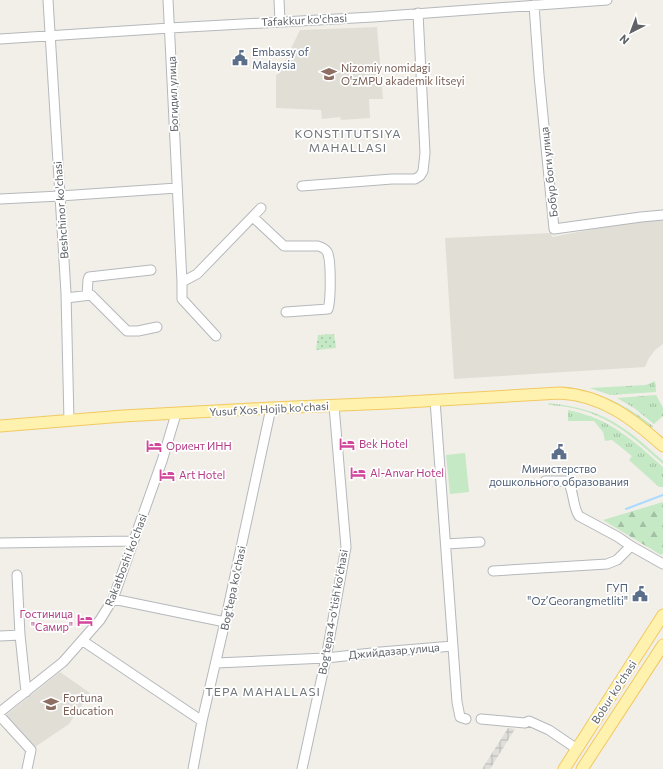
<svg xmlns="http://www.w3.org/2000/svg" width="663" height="769" font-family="Commissioner,sans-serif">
  <defs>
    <pattern id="industrial-grid" width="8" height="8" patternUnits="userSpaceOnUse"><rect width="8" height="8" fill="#e0deda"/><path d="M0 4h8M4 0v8" fill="none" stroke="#b9b8b5"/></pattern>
    <pattern id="grass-tufts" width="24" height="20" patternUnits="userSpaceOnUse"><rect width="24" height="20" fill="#c5e8c5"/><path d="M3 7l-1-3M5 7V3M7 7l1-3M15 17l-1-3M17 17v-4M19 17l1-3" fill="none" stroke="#a3c0a4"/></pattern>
    <pattern id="forest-firs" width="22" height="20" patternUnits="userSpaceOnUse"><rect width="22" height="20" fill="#c5e8c5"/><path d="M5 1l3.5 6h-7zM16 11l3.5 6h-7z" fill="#a3c0a4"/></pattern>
    <pattern id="park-dots" width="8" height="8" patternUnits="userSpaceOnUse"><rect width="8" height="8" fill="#c5e8c5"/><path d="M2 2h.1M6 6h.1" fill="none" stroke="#a3c0a4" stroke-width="1.8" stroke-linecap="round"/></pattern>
  </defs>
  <rect width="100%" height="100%" fill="#f1efe8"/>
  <path fill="url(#industrial-grid)" d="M508 728 515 729 490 769H482Z"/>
  <path fill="#e1ded6" d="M377 27 383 99H369L370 118 341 120 340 117 322 119 321 110 276 108V75L279 73 300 30Z
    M663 218V344L655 350 649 358 645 367 454 379 445 238 551 233 552 237 609 226Z
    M60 672 90 693 69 724 35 747 6 715Z"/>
  <path fill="url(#grass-tufts)" d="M655 381 656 392 610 395 590 388 646 385Z
    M569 387C602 393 626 405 653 426L651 428 634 415 617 405 565 388Z
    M656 395 663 408V416L654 424 634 408 617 398Z
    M548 403C604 409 623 425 663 461V464C626 431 601 408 549 405Z
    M568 410C609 418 633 440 663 467V487H659L629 460 632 456 612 440 605 441 603 432 594 421H568Z"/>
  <path fill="url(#forest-firs)" d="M663 502V553L661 555 603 520Z"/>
  <path fill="url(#park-dots)" d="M334 334 336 348 316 350 318 335Z"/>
  <path fill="#c5e8c5" d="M465 453 469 492 450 494 446 455Z"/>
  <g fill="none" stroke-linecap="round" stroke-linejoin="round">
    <path stroke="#aadaff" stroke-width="2" d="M626 509 663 495"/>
    <defs>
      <path id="minor" d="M48 0 66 293 69 421
        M168 0 182 282
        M279 0 280 22
        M534 5 539 75 554 229 641 217 663 215
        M0 39 170 28 373 17 607 0
        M302 186 392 179H415L420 176 423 171 425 153 418 13
        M0 199 60 196 177 188
        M253 217 284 246H318C322 247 327 250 328 254 331 263 331 300 328 309L286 312
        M87 295 88 280 89 277 151 270
        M66 298 91 295 127 331H138L157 327
        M216 336 182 299V282L197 274 261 208
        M435 400 457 702 460 717 466 719
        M545 481H567C574 488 572 506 579 516L618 537 631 546
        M0 543 133 541
        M446 544 480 542
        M493 571 607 564 617 560 631 546 663 564
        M17 575 20 635 26 692
        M113 599 225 622
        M0 636 20 635
        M83 641 202 721
        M216 663 326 658 381 652 453 646
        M0 712 63 662 100 620 113 599 162 461 176 414
        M0 716 31 750 27 769
        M481 719 525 723 529 721 549 730 577 749
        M193 769 202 721 225 622 271 408
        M302 769 326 658 346 547 334 406"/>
      <path id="major" d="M0 426 123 416 271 408 389 403 560 393C602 395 633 419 663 446
        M564 769 663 615
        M582 769 663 645"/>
    </defs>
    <use href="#minor" stroke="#b5b8bc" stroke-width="11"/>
    <use href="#major" stroke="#f2c960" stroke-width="13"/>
    <use href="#minor" stroke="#fff" stroke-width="9"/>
    <use href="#major" stroke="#fff2af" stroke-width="11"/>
  </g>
  <defs>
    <symbol id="civic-bare" viewBox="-9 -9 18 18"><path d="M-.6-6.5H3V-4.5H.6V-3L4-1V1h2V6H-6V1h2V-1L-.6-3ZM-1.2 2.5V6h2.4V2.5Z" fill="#5c6f8a" stroke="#fff" stroke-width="2.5" paint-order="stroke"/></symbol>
    <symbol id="university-bare" viewBox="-9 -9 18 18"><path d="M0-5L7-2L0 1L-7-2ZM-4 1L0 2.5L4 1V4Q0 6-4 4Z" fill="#8d6e63" stroke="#fff" stroke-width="2.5" paint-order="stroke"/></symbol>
    <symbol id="hotel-bare" viewBox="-9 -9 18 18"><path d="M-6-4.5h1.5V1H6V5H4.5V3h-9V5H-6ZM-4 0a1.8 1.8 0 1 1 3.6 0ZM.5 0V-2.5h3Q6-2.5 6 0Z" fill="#d1479c" stroke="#fff" stroke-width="2.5" paint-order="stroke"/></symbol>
    <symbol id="school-bare" viewBox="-9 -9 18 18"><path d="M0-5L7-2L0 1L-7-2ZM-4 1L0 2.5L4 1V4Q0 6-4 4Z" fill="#8d6e63" stroke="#fff" stroke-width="2.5" paint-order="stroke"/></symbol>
  </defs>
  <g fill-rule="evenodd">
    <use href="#civic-bare" x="229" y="47" width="22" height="22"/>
    <use href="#university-bare" x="318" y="63" width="22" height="22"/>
    <use href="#hotel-bare" x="336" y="433" width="22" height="22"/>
    <use href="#hotel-bare" x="143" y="435" width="22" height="22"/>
    <use href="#civic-bare" x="548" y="441" width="22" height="22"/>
    <use href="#hotel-bare" x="347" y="462" width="22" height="22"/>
    <use href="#hotel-bare" x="156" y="464" width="22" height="22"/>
    <use href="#civic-bare" x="629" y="583" width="22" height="22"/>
    <use href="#hotel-bare" x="74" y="609" width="22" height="22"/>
    <use href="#school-bare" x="40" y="693" width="22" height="22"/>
  </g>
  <g text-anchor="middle" stroke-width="3.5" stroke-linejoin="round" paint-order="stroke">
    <g font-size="11" fill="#5f6368" stroke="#fff">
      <text transform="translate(304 20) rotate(-3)" y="4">Tafakkur ko'chasi</text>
      <text transform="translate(173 94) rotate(-92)" y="4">Богидил улица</text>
      <text transform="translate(549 172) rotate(-96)" y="4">Бобур боги улица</text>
      <text transform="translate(61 210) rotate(-94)" y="4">Beshchinor ko'chasi</text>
      <text transform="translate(269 409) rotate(-3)" y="4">Yusuf Xos Hojib ko'chasi</text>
      <text transform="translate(126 560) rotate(-69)" y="4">Rakatboshi ko'chasi</text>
      <text transform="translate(233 588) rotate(-78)" y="4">Bog'tepa ko'chasi</text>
      <text transform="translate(333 612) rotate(-80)" y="4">Bog'tepa 4-o'tish ko'chasi</text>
      <text transform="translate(394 651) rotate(-5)" y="4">Джийдазар улица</text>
      <text transform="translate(614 692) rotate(-57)" y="4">Bobur ko'chasi</text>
    </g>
    <g font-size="11" fill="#4e5e75" stroke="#fff" text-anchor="start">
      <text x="252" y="56">Embassy of<tspan x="252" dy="13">Malaysia</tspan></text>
      <text x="559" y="473" text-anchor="middle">Министерство<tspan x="559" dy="13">дошкольного образования</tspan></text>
      <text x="628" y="592" text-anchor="end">ГУП<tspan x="628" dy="13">"Oz’Georangmetliti"</tspan></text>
    </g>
    <g font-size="11" fill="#785e54" stroke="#fff" text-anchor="start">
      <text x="341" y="72">Nizomiy nomidagi<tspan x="341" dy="13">O'zMPU akademik litseyi</tspan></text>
      <text x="63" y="702">Fortuna<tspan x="63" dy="13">Education</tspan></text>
    </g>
    <g font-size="11" fill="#b23c85" stroke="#fff" text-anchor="start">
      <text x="359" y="448">Bek Hotel</text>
      <text x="166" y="450">Ориент ИНН</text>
      <text x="370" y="477">Al-Anvar Hotel</text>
      <text x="179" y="479">Art Hotel</text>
      <text x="73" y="618" text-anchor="end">Гостиница<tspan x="73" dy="13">"Самир"</tspan></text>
    </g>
    <g font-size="12" letter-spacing="1" fill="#70757a" stroke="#fff">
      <text x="348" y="138">KONSTITUTSIYA<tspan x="348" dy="14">MAHALLASI</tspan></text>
      <text x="263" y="696">TEPA MAHALLASI</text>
    </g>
  </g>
  <g transform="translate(631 32) rotate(222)" stroke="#ffffff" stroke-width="3" paint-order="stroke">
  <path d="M0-3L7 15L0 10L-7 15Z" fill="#5f6368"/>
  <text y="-6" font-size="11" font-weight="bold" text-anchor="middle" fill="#5f6368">N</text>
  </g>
</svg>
